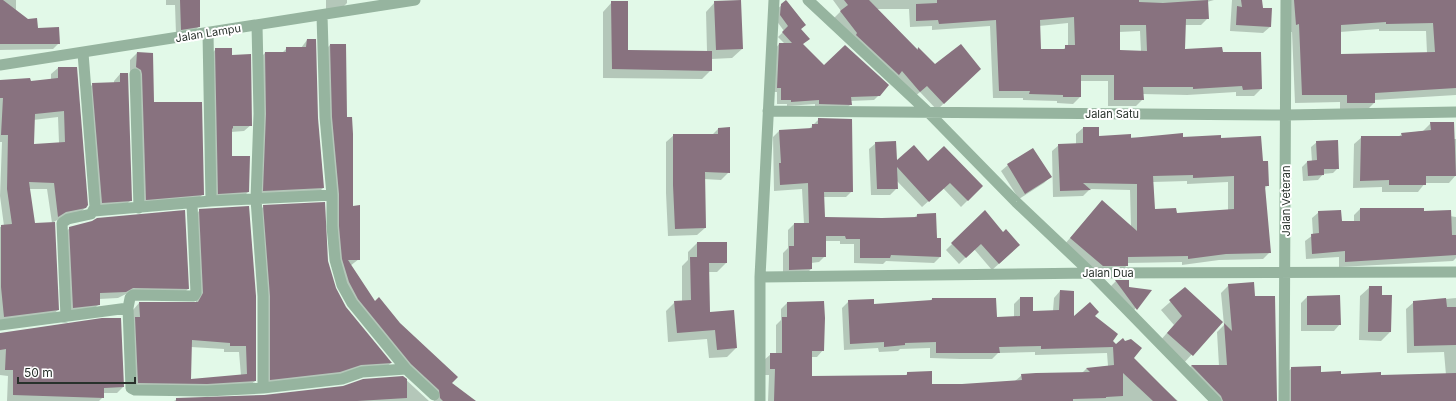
<svg xmlns="http://www.w3.org/2000/svg" width="1456" height="401" font-family="Inter,sans-serif">
  <rect width="100%" height="100%" fill="#e2f9e8"/>
  <path fill="#0003" fill-rule="evenodd" d="M0 0H16V11L37 29 59 43 53 49 0 50Z
    M166 0H195L199 26 194 32 176 34 175 5H166Z
    M326 0H347V3L341 9 326 12Z
    M833 0H1214L1207 2 1208 18 1201 25H1185L1184 50 1222 53 1261 89 1254 96H1236V92L1187 95 1142 94 1143 99 1136 106H1108V81H1080V97L1073 104 1057 103V101L1023 100V98H993L990 26 932 30V26L910 27 909 9H877L916 50 918 48 935 65 979 69 937 110 920 92 913 98 834 18 841 11ZM1068 23V46L1062 50H1040L1039 26ZM1140 31 1141 52 1119 51V32Z
    M1232 0H1261L1263 9 1270 27 1263 33 1230 31Z
    M1286 0H1456V95L1374 100V103L1366 111 1340 110V102L1295 103 1292 32H1289ZM1379 29V31H1426L1427 53 1340 55V32Z
    M787 1 805 25 800 30 802 44 824 66 879 95 874 100 850 101 851 104 846 109H815V104L787 106V104H777V92H772L775 49 779 44H785L778 37 784 31 776 20 777 9Z
    M612 2 628 51H707L706 12 715 2 742 49 732 58 711 59V70L702 79 603 78V12Z
    M307 40 323 188 317 194 257 197 259 59 265 53H282L287 48H301Z
    M330 45 346 118 352 207 359 259 350 266 374 303 451 383 475 401H434L433 396 352 305 336 265 324 51Z
    M216 49 231 56 251 125 244 131 231 132V157L248 192 242 198 212 199 209 56Z
    M137 53 153 103 203 194 196 201 139 206 130 74V60Z
    M58 68 86 207 79 214 59 219 52 223 47 189H29L34 224 58 310 51 316 0 323V227L4 226 0 196 2 142H0V81L30 82 51 80V74ZM58 117 59 143 33 145V120Z
    M120 74 131 200 124 207 96 209 87 90 93 84 114 83V81Z
    M819 119 852 191 846 197H824V218L882 219 914 218 917 215 936 239 940 257 934 263 886 261 883 264 854 263V244H840V241H825V256L819 262 811 263V269L805 275H783V253L788 248V230L794 224H804L802 189 774 191 773 137 779 131 808 130Z
    M1431 123 1453 139H1456V175L1449 183H1425L1418 192H1382V187L1353 188 1354 144 1362 137H1398L1402 134 1423 131Z
    M1083 128H1098V137L1220 139 1262 162 1268 185 1264 189 1270 252 1263 259 1219 260 1182 265V262L1127 263V265L1121 272H1097L1064 245 1102 201 1131 227 1130 190 1090 189 1083 196 1053 197 1052 151 1059 145 1076 144V134ZM1187 181V184L1228 182V210L1176 214 1154 210 1153 182Z
    M718 129 729 172 721 180 704 179 705 228 697 235 668 236 666 193V142L674 135H712Z
    M1317 142 1338 168 1333 173 1323 174 1318 180 1303 181 1302 167 1307 162H1312L1311 147Z
    M876 143 896 162 928 163 982 186 961 207 943 188 922 207 896 180 897 188 890 195H871L869 149Z
    M1008 165 1050 177 1044 183 1019 199 1001 171Z
    M264 206 327 261 335 289 346 308 391 363 384 369 333 378 264 386 257 213Z
    M249 207 255 381 248 387 132 389 133 310 139 303 196 304 193 217 200 210ZM191 347 224 349V352H239L241 376 190 380Z
    M1360 209 1423 212 1456 217V258L1453 261 1339 267V257L1306 259 1305 241 1313 235 1312 218 1319 212 1341 222H1354V215Z
    M985 211 1013 251 992 270 974 249 959 264 946 250Z
    M70 228 188 289 182 295 126 294 118 298 99 299V304L93 310 67 314 63 234Z
    M697 243 726 263 717 272H708L709 313 736 348 727 357 709 358 707 339 668 342 666 311 675 302H682V266L688 260V252Z
    M1116 281H1128V288L1150 291 1130 315 1110 287Z
    M1229 285 1255 297 1276 401H1209L1184 374 1191 366H1219L1217 332 1224 325 1221 293Z
    M1370 287 1381 296H1391L1390 332 1381 341 1359 340 1360 296Z
    M1185 289 1221 322 1183 364 1159 342 1174 325 1161 310Z
    M1060 291 1072 319 1094 316 1111 341 1178 401H768L769 375H765L764 360 771 354H776V325L781 320V309L787 303 823 350 817 357H811V377L905 376 908 373 931 385H962L1015 381 1022 375 1082 373 1086 369 1108 366 1107 353 1035 355V352L998 353 992 359H960L930 358V348L900 349 898 351 879 352 878 348 844 350 842 308 849 301 873 305 930 301 932 299H995L996 318 1014 317V304L1020 298 1032 312 1053 311 1054 298Z
    M1339 296 1340 324 1334 331H1301V303L1307 297Z
    M1456 298V401H1285L1284 375 1292 368 1340 375H1446L1444 352 1407 353 1406 309 1414 302Z
    M0 333 123 387 117 393H103V397L99 401H7L8 376 0 375Z
    M403 377 429 401H174L177 399 264 396 343 387Z"/>
  <path fill="#88727f" fill-rule="evenodd" d="M0 0H3L28 19 37 18 38 28 59 27 60 44H0Z
    M180 0H200V27L181 30Z
    M741 0 743 49 716 50 714 1Z
    M786 0 806 25 801 29 810 39 803 44 824 65 845 45 889 85 880 96 851 97 852 105 819 104V100L791 102V100H781V88H777L779 43H792L782 32 788 26 780 15 781 4Z
    M844 0H869L918 50V47L935 64 961 44 981 69 944 104 927 86 920 92 902 71 899 75 856 35 857 33 840 11 848 5Z
    M937 0H1139V2L1163 3 1208 0 1209 19H1186L1185 49 1222 47 1223 52H1261L1262 89 1243 90 1242 86 1193 89V87H1143L1144 100H1114V75H1081V97H1063V95L1029 94 1030 91H999L996 20 939 24 938 20 916 21V4L937 3ZM1074 17 1075 45H1065V49H1041L1040 20ZM1120 25H1146L1147 51 1120 50Z
    M1241 0H1262L1263 8H1272L1271 27 1236 25 1237 6 1242 7Z
    M1294 0H1456V88L1375 93V103H1347V95H1302L1299 24 1296 25ZM1386 22V24L1433 23 1435 52 1341 54V25Z
    M611 1H628V50L712 51V71L612 69Z
    M307 39H316L318 118 324 188 263 191 266 114 265 52H286V47H306Z
    M330 44H346L347 117H352L353 134V206L360 205V260H348L375 301 379 297 400 323 458 377 452 383 476 401H443L440 398 439 390 411 364 358 299 349 282 342 259 339 226V194L332 117Z
    M215 48H232V55L251 54 252 126H233V128L232 129V156H250L249 192 218 194Z
    M137 52 153 53 154 102H202L204 195 146 200 142 74 141 70 136 67Z
    M58 67H77L88 205 86 208 66 212 58 217 54 183 29 182 35 223 55 222 59 310 4 317 1 287V225L12 224 7 189 8 135H1L3 98H0V80L30 78 31 81 58 78ZM64 111 65 142 34 144 35 114Z
    M120 73H128L132 201 102 203 92 83 120 82Z
    M818 118 852 119 853 192H824L825 217 882 218 917 217V214L936 213 937 238H941V257L891 255 890 258H860V239H846L845 236H826V257H812V269L789 270V246H794V223H809L808 183 780 185 779 163H781L779 130 812 128V124H818Z
    M1430 122H1454L1456 176H1426V185H1389V180L1360 181 1361 136H1402L1401 133 1431 130Z
    M730 127V173L705 172 706 228 675 229 673 185V134H718V128Z
    M1083 127H1099V136L1131 134V138L1183 133V137L1221 135V138L1261 136 1263 161H1268L1269 186H1265L1271 253 1226 254 1188 259V256L1128 257V266H1103L1070 238 1102 200 1137 231V184L1083 183 1091 190 1060 191 1058 144 1083 143ZM1193 175V178L1234 176V209L1177 213 1176 208 1155 209 1153 176Z
    M1338 140 1339 169H1324V175L1308 176 1307 161 1317 160 1316 141Z
    M896 141 897 160 914 145 928 161 944 146 983 186 968 201 950 183 929 202 897 167 898 189H877L875 142Z
    M1033 148 1052 177 1025 194 1007 164Z
    M325 202 328 261 336 288 346 307 392 363 361 365 340 372 270 380V296L263 205Z
    M249 206 256 296V381L207 384 138 383 135 317H140L139 302H198L203 293 199 209ZM192 340 230 343V346H246L247 374 191 379Z
    M1360 208H1424V211L1451 210 1452 235H1456V255L1345 262V251L1312 254 1311 234 1319 233 1318 211 1341 210 1342 221H1360Z
    M185 210 189 289 133 288 126 292 100 293V305L73 308 69 227 92 221 97 218Z
    M985 210 1003 232 1006 229 1020 245 999 264 981 244 966 258 951 243Z
    M697 242H727V263H709L710 312 734 310 737 348 717 350 715 330 677 333 674 301 691 300 690 257H697Z
    M1115 280H1129V287L1152 290 1137 310Z
    M1254 282 1255 296H1275L1277 401H1223L1221 396 1191 365H1227L1224 323 1232 331 1228 284Z
    M1369 286H1382V295H1392L1391 332H1368Z
    M1185 287 1223 322 1193 356 1167 333 1182 316 1169 300Z
    M1060 290 1074 291V316L1090 302 1099 312 1095 316 1118 334 1113 341 1116 344 1123 338 1125 341 1131 339 1142 348 1134 358 1177 401H1153L1123 373V396L1106 397V398L1073 399V401H774L775 369H770V353H782V317H787V302L824 301 825 318 824 351H812V376L907 375V372L932 371V384H962L1022 380 1021 374 1036 373 1090 372 1086 368 1114 365 1113 347 1041 349V346L999 347 1000 353H936V342L905 343V345L884 347V342L850 344 848 300 874 299V304L932 300V298H996L997 317 1020 316V297H1033V311L1059 310Z
    M1340 295 1341 325H1307V296Z
    M1446 298 1447 307H1456V345L1414 346 1413 301Z
    M102 318H121L124 387 104 388V398L13 395V370H5L6 349 0 350V333Z
    M1321 366V372L1341 371V374L1381 372V375L1456 373V401H1291V367Z
    M403 376 407 379V398L357 401H176V398L264 395 343 386 363 379Z"/>
  <g fill="none" stroke-linecap="round" stroke-linejoin="round">
    <path stroke="#96b49f" stroke-width="11" d="M808 0 929 113 1016 202 1091 273 1216 401
      M322 15 325 117 332 195V226L335 260 342 285 352 303 406 369 434 395
      M257 25 259 114 256 199 263 296V388
      M208 33 211 201
      M0 65 415 0
      M135 74 139 208
      M768 111 1286 115 1456 112
      M192 204 196 293 194 296 133 295 130 298 128 308 131 388 135 390 207 391 263 388 342 379 362 372 406 369
      M94 211 211 201 332 195
      M760 277 1091 273 1456 272
      M66 317 62 223 68 219 91 214 95 207 83 53
      M0 325 128 308
      M760 401V277L774 0
      M1284 401 1286 0"/>
  </g>
  <g text-anchor="middle" stroke-width="4" stroke-linejoin="round" paint-order="stroke">
    <g font-size="11" fill="#28312b" stroke="#fff">
      <text transform="translate(208 33) rotate(-9)" y="4">Jalan Lampu</text>
      <text x="1112" y="118">Jalan Satu</text>
      <text transform="translate(1286 201) rotate(-90)" y="4">Jalan Veteran</text>
      <text x="1108" y="277">Jalan Dua</text>
    </g>
  </g>
  <path d="M18 377v6h117v-6" fill="none" stroke="#28312b" stroke-width="2"/>
  <text x="24" y="377" font-size="12" fill="#28312b" stroke="#ffffff" stroke-width="3" paint-order="stroke">50 m</text>
</svg>
